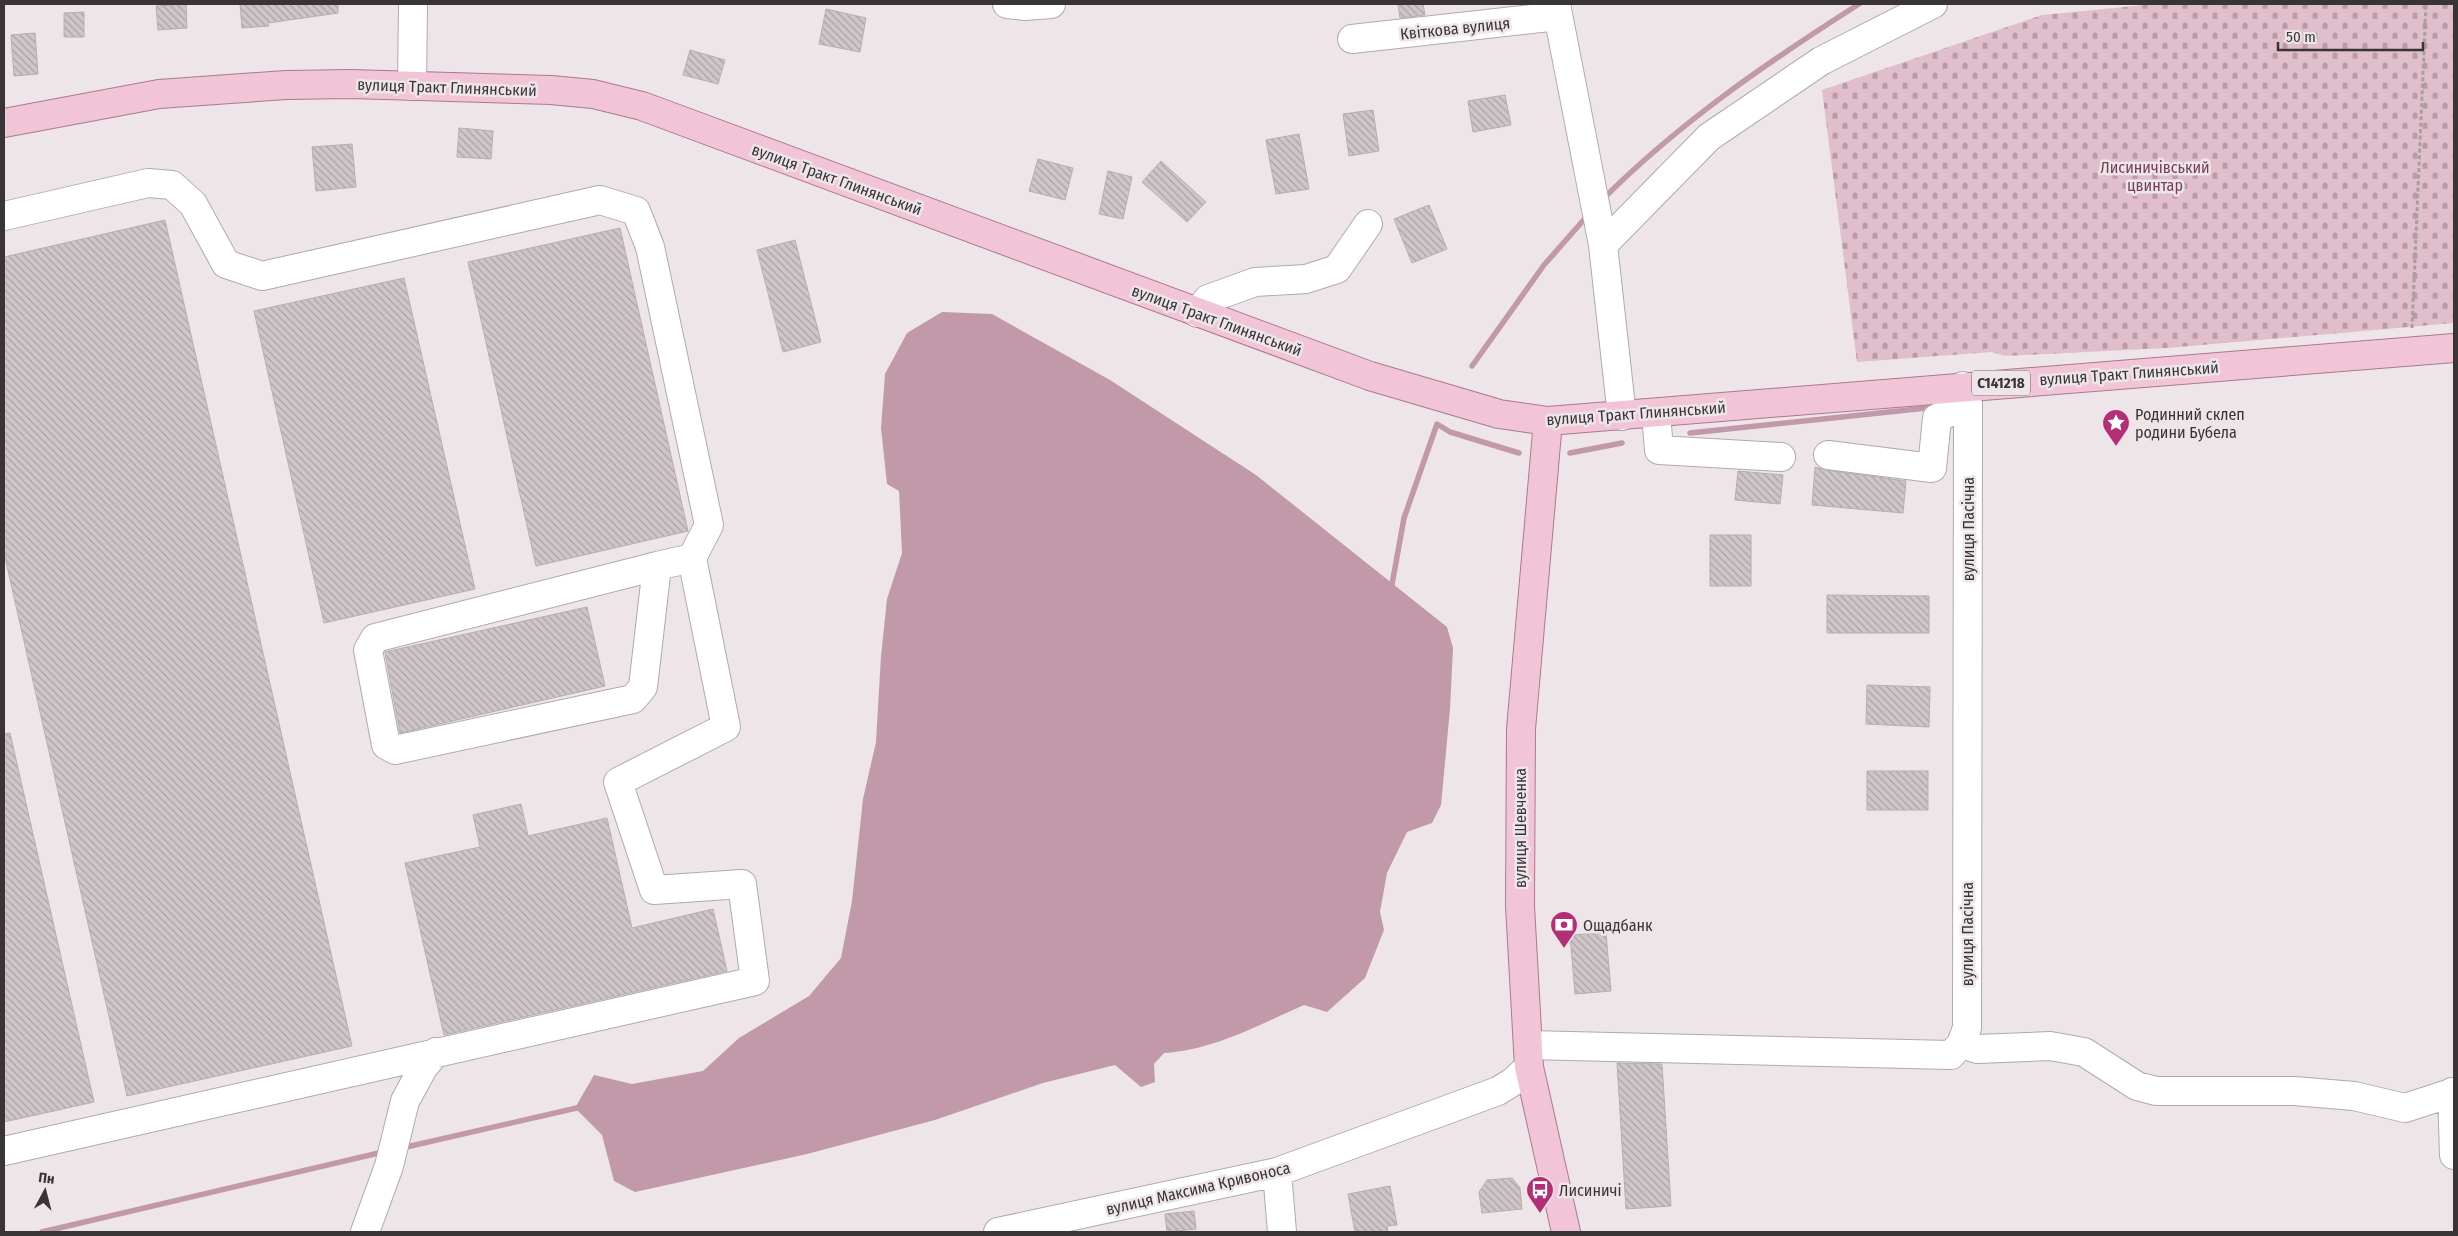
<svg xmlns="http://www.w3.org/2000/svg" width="2458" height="1236" font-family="'Fira Sans Condensed',sans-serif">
  <defs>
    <pattern id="cemetery-stones" width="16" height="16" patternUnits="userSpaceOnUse" patternTransform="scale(1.25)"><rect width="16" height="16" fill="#e0becb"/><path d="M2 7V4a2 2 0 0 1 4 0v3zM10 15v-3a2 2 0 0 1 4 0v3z" fill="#b79ba6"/></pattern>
    <pattern id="building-back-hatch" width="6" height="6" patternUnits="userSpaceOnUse" patternTransform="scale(1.25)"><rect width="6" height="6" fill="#cfc6c9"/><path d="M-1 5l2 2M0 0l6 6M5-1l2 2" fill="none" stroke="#a9a2a4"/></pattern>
  </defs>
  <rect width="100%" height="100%" fill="#eee5e9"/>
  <path fill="url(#cemetery-stones)" d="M2155 4H2454V323L2167 348 2005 356 1992 352 1857 362 1822 90 2042 15Z"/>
  <path fill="#c199a9" d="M942 312 992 314 1110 380 1256 475 1447 627 1453 648 1450 709 1441 805 1432 823 1407 832 1387 873 1380 912 1384 930 1365 978 1327 1012 1304 1005C1258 1025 1214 1050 1164 1053L1154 1064 1155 1082 1141 1087 1115 1065 1043 1083 935 1120 807 1154 635 1192 614 1181 602 1135 575 1108 594 1075 632 1084 703 1071 739 1038 809 996 841 958 852 901 863 799 876 742 881 656 887 599 902 553 899 491 887 484 881 428 885 374 907 333Z"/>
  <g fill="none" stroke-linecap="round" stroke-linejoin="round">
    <path stroke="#c199a9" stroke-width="5.5" d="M1603 199C1680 122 1768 62 1859 4
      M1472 366 1544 265 1588 215
      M1690 433 1936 407
      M1570 453 1622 443
      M1391 590 1404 518 1437 424 1450 432 1519 453
      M402 1148 581 1107
      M42 1232 383 1152"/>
  </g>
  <path fill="url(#building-back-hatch)" stroke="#b7aeb1" d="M186 4 187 28 158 30 156 6Z
    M240 4H338V13L268 23 269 26 242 28Z
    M1398 4H1423L1425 15 1400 18Z
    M826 9 866 18 860 52 819 44Z
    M84 12V37H64V13Z
    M35 33 38 74 14 76 11 35Z
    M690 50 725 60 718 84 683 75Z
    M1505 95 1511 125 1473 132 1468 101Z
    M1373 110 1379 151 1349 156 1343 114Z
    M459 128 493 131 491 159 457 157Z
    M1299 134 1309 189 1276 194 1266 140Z
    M352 144 356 187 316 191 312 147Z
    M1038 159 1073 168 1065 200 1029 191Z
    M1161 161 1206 202 1187 222 1142 182Z
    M1108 171 1132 177 1123 219 1099 214Z
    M1429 205 1447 249 1412 263 1394 219Z
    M165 220 352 1046 127 1096 4 553V257Z
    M620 228 688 531 536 566 468 262Z
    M795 240 821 342 783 352 757 250Z
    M404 278 475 589 324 623 254 311Z
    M1815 467 1826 470 1906 481 1903 513 1812 505Z
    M1738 471 1783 475 1780 504 1735 500Z
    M1710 535H1751V586H1710Z
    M1827 595 1929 596V633H1827Z
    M587 607 605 686 400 733 385 652Z
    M1867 685 1930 687 1929 727 1866 724Z
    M10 733 94 1102 4 1122V734Z
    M1867 771H1928V810H1867Z
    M521 804 528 836 607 818 632 928 713 909 727 971 444 1035 405 863 480 847 473 815Z
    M1606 933 1611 991 1575 994 1570 935Z
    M1617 1063 1662 1064 1671 1206 1626 1209Z
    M1512 1178 1520 1188 1522 1209 1482 1213 1479 1192 1487 1180Z
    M1390 1186 1397 1225 1387 1226 1388 1232H1355L1348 1194Z
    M1194 1211 1196 1229 1167 1232 1165 1214Z"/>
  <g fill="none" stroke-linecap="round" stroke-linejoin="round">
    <defs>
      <path id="minor" d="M1007 4 1025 6 1051 4
        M1556 4 1603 245
        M1352 39 1558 16
        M412 86 413 4
        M4 216 148 183 172 185 193 204 226 264 262 276 600 200 636 211 650 247 709 525 692 558 726 727 618 782 654 890 742 884 755 981 4 1151
        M1197 313 1208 299 1255 282 1306 279 1337 269 1368 224
        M1656 413 1659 450 1781 457
        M1622 416 1603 245 1709 137 1821 61 1933 4
        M1828 455 1932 468 1937 418 1968 404
        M657 566 643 687 633 699 395 750 386 745 368 650 375 638 657 566 692 558
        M1961 1044 1977 1049 2050 1046 2084 1052 2137 1086 2156 1091H2294L2354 1096 2405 1108 2454 1092
        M1528 1045 1951 1055 1961 1044 1967 1028 1968 404 1963 386
        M2452 1092 2454 1155
        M1277 1172 1282 1232
        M365 1232 389 1166 405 1101 423 1068 436 1052
        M998 1232 1277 1172 1498 1091 1514 1081 1529 1067"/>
      <path id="major" d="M4 123 159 94 286 85 351 84 551 90 593 94 642 106 1370 376 1499 414 1548 421 2454 348
        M1548 421 1521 729 1520 906 1529 1067 1566 1232"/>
    </defs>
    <use href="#minor" stroke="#b2a9ad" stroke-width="30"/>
    <use href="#major" stroke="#ab798e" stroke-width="30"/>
    <path stroke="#a7a0a3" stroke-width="3" stroke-dasharray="4 2.5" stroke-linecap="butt" d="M2412 328 2426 4"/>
    <use href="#minor" stroke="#fff" stroke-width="28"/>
    <use href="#major" stroke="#f1c4d7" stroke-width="28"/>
  </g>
  <defs>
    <symbol id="sight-pin" viewBox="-11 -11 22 30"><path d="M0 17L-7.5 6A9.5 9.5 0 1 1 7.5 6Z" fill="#b32e74" stroke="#eee5e9"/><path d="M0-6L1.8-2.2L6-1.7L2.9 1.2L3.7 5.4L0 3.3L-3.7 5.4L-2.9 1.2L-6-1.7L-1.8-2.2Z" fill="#fff"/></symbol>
    <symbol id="bank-pin" viewBox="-11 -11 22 30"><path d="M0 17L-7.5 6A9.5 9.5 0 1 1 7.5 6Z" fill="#b32e74" stroke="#eee5e9"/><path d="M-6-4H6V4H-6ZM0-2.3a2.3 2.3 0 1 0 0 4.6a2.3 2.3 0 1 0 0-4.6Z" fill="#fff"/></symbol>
    <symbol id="bus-pin" viewBox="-11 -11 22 30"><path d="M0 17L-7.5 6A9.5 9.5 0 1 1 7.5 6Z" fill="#b32e74" stroke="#eee5e9"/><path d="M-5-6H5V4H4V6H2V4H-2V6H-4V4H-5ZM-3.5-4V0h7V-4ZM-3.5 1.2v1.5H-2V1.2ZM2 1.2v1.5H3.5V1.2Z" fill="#fff"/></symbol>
  </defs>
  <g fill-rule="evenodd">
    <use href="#sight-pin" x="2100" y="407" width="32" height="43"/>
    <use href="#bank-pin" x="1548" y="909" width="32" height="43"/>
    <use href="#bus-pin" x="1524" y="1174" width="32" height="43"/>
  </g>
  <g text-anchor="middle" stroke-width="5" stroke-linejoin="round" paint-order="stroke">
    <rect fill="#eee5e9" stroke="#6f6a6c" stroke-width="1" x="1972" y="370.5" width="58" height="25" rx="4"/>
    <g font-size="15" font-weight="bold" fill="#393537">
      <text x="2001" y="388">С141218</text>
    </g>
    <g font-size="16" fill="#393537" stroke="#eee5e9">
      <text transform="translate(1455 28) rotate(-6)" y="6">Квіткова вулиця</text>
      <text transform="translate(447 87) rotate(2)" y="6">вулиця Тракт Глинянський</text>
      <text transform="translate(837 179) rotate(20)" y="6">вулиця Тракт Глинянський</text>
      <text transform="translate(1217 320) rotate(20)" y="6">вулиця Тракт Глинянський</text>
      <text transform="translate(2129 373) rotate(-4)" y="6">вулиця Тракт Глинянський</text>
      <text transform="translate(1636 413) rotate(-4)" y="6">вулиця Тракт Глинянський</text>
      <text transform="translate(1968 529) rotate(-90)" y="6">вулиця Пасічна</text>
      <text transform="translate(1520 828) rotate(-90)" y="6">вулиця Шевченка</text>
      <text transform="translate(1967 934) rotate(-90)" y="6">вулиця Пасічна</text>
      <text transform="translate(1198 1188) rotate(-13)" y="6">вулиця Максима Кривоноса</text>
    </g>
    <g font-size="16" fill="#753f57" stroke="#eee5e9">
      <text x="2155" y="173">Лисиничівський<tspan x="2155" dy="18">цвинтар</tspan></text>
    </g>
    <g font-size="16" fill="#393537" stroke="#eee5e9" text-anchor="start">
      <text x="2135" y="420">Родинний склеп<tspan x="2135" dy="18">родини Бубела</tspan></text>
      <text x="1583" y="931">Ощадбанк</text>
      <text x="1559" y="1196">Лисиничі</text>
    </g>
  </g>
  <rect width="2458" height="1236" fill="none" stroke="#393537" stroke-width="10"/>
  <g transform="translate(45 1191) rotate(7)" stroke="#eee5e9" stroke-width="4" paint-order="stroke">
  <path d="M0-4L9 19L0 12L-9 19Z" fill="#393537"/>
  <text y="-8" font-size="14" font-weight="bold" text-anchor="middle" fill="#393537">Пн</text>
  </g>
  <path d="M2278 42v8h145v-8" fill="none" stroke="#393537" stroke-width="2.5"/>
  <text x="2286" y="42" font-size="15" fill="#393537" stroke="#eee5e9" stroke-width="4" paint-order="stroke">50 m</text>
</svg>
